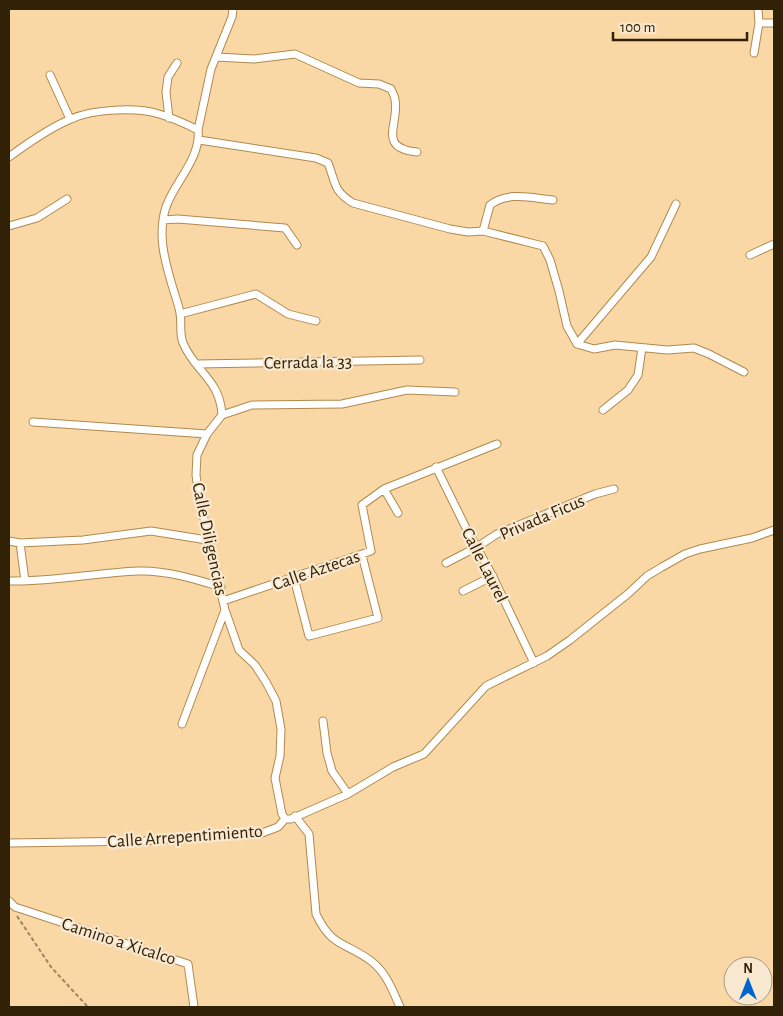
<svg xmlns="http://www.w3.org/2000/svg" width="783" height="1016" font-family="'Alegreya Sans',sans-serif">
  <rect width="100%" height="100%" fill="#fad8a6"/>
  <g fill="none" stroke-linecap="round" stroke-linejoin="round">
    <defs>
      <path id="minor" d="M233 9 232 17 211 69 198 130C201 156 178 179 168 202 162 215 161 233 163 247 165 263 170 279 175 295 177 301 179 307 180 313 182 324 179 333 183 343 195 372 220 379 222 415L207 434 197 455 196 475 199 497 225 610 239 650 255 665 266 682 276 701 281 729 280 756 275 778 282 814 285 819
        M758 9 759 23
        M754 53 759 23H774
        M216 57 254 59 295 54 359 83 379 84 391 89C392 92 395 96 395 100 400 123 376 148 417 152
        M50 75 70 119
        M169 118 166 92 168 77 177 63
        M199 140 316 158 328 163C336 183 333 191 353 203L450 229 468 232 483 231 543 246 550 260 559 291 567 326 577 344 594 349 615 345 667 350 694 348 709 354 744 372
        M9 157C28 143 49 128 71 119 93 109 137 107 159 114 173 118 186 124 198 130
        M163 220 178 219 285 228 297 245
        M9 226 37 218 67 199
        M483 231 490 205C509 191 531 198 553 200
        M750 255 774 244
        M180 314 256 294 288 314 316 321
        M577 344 651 257 676 204
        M197 364 420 360
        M603 410 628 390 638 375 642 348
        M222 415 252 405 342 404 407 390 455 392
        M33 422 207 434
        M436 467 466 528 493 577 534 663
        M384 489 398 513
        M9 541 20 543 83 540 151 531 207 540
        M20 543 25 581
        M446 563 477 547 497 534 595 494 614 489
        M294 578 309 636 378 618 362 555
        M9 581C52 582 95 573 138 571 166 570 195 579 221 587
        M463 591 493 576
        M223 601 371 551 362 505 384 489 497 444
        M323 721 327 753 332 771 348 794
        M182 724 225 610
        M295 816 309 834 316 914C332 948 346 942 371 961 386 972 393 991 400 1007
        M9 843 144 841 262 833 278 827 285 819H291L348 794 393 767 424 754 486 686 547 656 570 640 629 593 647 576 662 567 685 554 700 549 752 538 774 530
        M9 901 15 907 188 964 194 1007"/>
    </defs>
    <use href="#minor" stroke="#b1894c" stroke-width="9"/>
    <path stroke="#9f855e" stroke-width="2" stroke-dasharray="4 2.5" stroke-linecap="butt" d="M17 916 51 967 88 1007"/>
    <use href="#minor" stroke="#fff" stroke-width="7"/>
  </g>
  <g text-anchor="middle" stroke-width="4.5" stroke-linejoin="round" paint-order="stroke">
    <g font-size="18" fill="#312106" stroke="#f9e8d0">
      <text transform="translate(308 362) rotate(-1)" y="6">Cerrada la 33</text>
      <text transform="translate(542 517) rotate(-23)" y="6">Privada Ficus</text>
      <text transform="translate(210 539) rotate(78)" y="6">Calle Diligencias</text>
      <text transform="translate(485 565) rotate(63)" y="6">Calle Laurel</text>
      <text transform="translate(316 570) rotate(-19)" y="6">Calle Aztecas</text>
      <text transform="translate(185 836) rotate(-4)" y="6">Calle Arrepentimiento</text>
      <text transform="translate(119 941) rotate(18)" y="6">Camino a Xicalco</text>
    </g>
  </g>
  <rect width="783" height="1016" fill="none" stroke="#312106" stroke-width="20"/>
  <g transform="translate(748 981)"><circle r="24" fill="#f9e8d0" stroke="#a9987f"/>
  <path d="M0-4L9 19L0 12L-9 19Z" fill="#0064cd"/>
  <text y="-8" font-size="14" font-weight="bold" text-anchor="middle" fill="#312106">N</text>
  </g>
  <path d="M613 32v8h134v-8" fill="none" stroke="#312106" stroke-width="2.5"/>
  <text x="620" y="32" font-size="15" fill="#312106" stroke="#f9e8d0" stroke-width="4" paint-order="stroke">100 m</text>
</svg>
